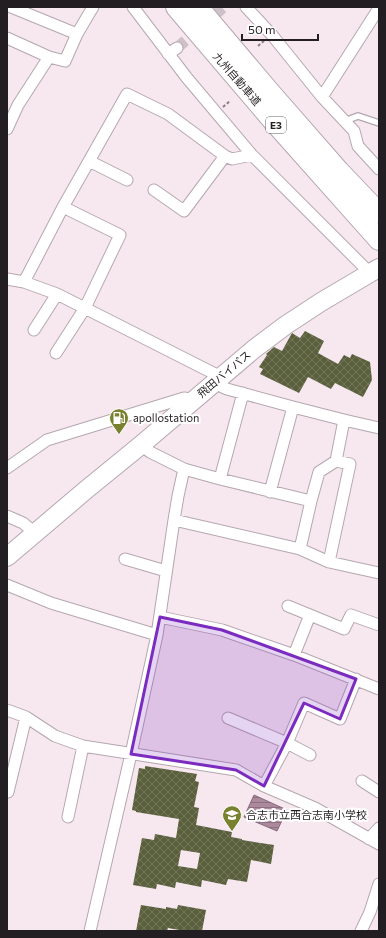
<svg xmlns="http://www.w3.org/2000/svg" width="386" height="938" font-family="Commissioner,'Noto Sans JP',sans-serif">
  <defs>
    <pattern id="water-rules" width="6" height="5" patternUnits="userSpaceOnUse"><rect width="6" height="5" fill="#ad899d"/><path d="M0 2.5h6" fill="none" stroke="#8c6f80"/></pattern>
    <pattern id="building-cross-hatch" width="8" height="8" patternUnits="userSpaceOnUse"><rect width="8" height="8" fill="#5a5f3c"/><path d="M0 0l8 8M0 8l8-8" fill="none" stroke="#73765c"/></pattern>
  </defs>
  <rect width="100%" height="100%" fill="#f7e8f0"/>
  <path fill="url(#water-rules)" stroke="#846978" d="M254 795 287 810 277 831 244 817Z"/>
  <path fill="url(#building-cross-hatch)" fill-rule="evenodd" d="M305 331 324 341 318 353 338 364 344 355 350 358 352 354 370 362 372 380 363 397 335 383 331 389 308 377 299 393 260 374 263 369 259 367 267 355 266 354 274 347 282 351 292 333 300 338Z
    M145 766 197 774 195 781 199 782 194 807 199 808 196 825 232 832 231 837 242 839V840L274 845 271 864 251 860 247 882 228 879 226 885 202 880 201 887 176 882 175 888 157 884 156 889 133 885 142 838 154 840 155 834 176 838 179 819 136 812V811L132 810 139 768 145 769ZM181 850 200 853 197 869 178 866Z
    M141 905 166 909V907L177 909 178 905 206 910 202 931H185L168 928 167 931H136Z"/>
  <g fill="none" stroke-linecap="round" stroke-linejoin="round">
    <path stroke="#cdc0c7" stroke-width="11" stroke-dasharray="11 5.5" stroke-linecap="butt" d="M177 48 224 7"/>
    <defs>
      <path id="service" d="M345 121 358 116 379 123"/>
      <path id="minor" d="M11 7 77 34
        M133 7 187 78 252 155 370 273
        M246 7 272 35 322 97 354 131 358 146 379 169
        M7 38 49 57 65 61 77 34 93 7
        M168 54 177 48
        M322 97 379 8
        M7 129 18 105 49 57
        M89 161 127 180
        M154 190 184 211 225 156
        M7 279 24 282 57 294 221 377
        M24 282 63 207 127 94 168 114 225 156 232 159 252 155
        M34 330 57 294
        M56 353 85 308 120 235 63 207
        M214 383 227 389 293 407 344 420 336 461 319 472 311 501 300 549 329 562 379 573
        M344 420 379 428
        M7 468 47 440 184 398 195 400
        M184 469 220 479 311 501
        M220 479 243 393
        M270 492 293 407
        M7 516 23 523 35 533
        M174 520 300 549
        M125 559 166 571
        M329 562 350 464 336 461
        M7 585 51 603 157 635
        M288 606 310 615
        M160 617 222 630 294 655 379 689
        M294 655 310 615 344 629 351 615 379 625
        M7 710 26 717 55 736 83 746
        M228 718 287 743 310 755
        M362 781 379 792
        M264 786 287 743 304 703 340 719 356 679
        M8 792 26 717
        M68 817 83 746 236 770 264 786 315 808 379 844
        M369 839 379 828
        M90 931 131 754 157 635 174 520 178 496 184 469 150 452 141 445
        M361 931 370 912 379 884"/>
      <path id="trunk" d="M7 557 87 489 141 445 254 349 286 325 321 302 370 273 379 268"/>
      <path id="motorway" d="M176 7 274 122 379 240
        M198 7 269 91 339 171 379 213"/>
    </defs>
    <use href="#service" stroke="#b5a7af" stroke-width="8"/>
    <use href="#minor" stroke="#b5a7af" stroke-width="13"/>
    <use href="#trunk" stroke="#b5a7af" stroke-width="20"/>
    <use href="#motorway" stroke="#b5a7af" stroke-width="22"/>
    <path stroke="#887e84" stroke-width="2" stroke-dasharray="3 2" stroke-linecap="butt" d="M258 46 265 40
      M223 107 230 101"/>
    <use href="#service" stroke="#fff" stroke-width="5.5"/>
    <use href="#minor" stroke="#fff" stroke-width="11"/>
    <use href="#trunk" stroke="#fff" stroke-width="18"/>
    <use href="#motorway" stroke="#fff" stroke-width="20"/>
  </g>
  <path fill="#7b2cbf" fill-opacity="0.2" stroke="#7b2cbf" stroke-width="3" stroke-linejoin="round" d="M160 617 222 630 356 679 340 719 304 703 264 786 236 770 131 754Z"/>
  <defs>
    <symbol id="fuel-pin" viewBox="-11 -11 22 30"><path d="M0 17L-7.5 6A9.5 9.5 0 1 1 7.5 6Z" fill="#78822e" stroke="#fff"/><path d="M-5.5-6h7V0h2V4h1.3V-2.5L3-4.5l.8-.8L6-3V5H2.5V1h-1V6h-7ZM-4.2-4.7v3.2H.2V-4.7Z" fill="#fff"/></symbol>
    <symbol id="school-pin" viewBox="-11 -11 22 30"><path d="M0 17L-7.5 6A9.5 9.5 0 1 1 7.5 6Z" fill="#78822e" stroke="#fff"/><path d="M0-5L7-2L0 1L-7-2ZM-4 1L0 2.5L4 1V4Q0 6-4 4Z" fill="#fff"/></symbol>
  </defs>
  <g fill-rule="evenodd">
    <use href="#fuel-pin" x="108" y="407" width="22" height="30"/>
    <use href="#school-pin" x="221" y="804" width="22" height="30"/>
  </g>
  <g text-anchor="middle" stroke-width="4" stroke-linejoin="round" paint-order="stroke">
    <rect fill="#fff" stroke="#656264" stroke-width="1" x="266" y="117" width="20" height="16" rx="3"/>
    <g font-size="10" font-weight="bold" fill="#231e21">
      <text x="276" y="129">E3</text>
    </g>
    <g font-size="11" fill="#231e21" stroke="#fff">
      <text transform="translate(237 79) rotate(49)" y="4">九州自動車道</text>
      <text transform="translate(224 374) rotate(-40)" y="4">飛田バイパス</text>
    </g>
    <g font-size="11" fill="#231e21" stroke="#fff" text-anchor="start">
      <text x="133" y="422">apollostation</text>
      <text x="246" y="819">合志市立西合志南小学校</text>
    </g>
  </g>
  <rect width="386" height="938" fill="none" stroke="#231e21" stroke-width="16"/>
  <path d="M242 34v6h76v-6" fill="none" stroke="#231e21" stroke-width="2"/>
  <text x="248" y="34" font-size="12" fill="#231e21" stroke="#ffffff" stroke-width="3" paint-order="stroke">50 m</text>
</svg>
